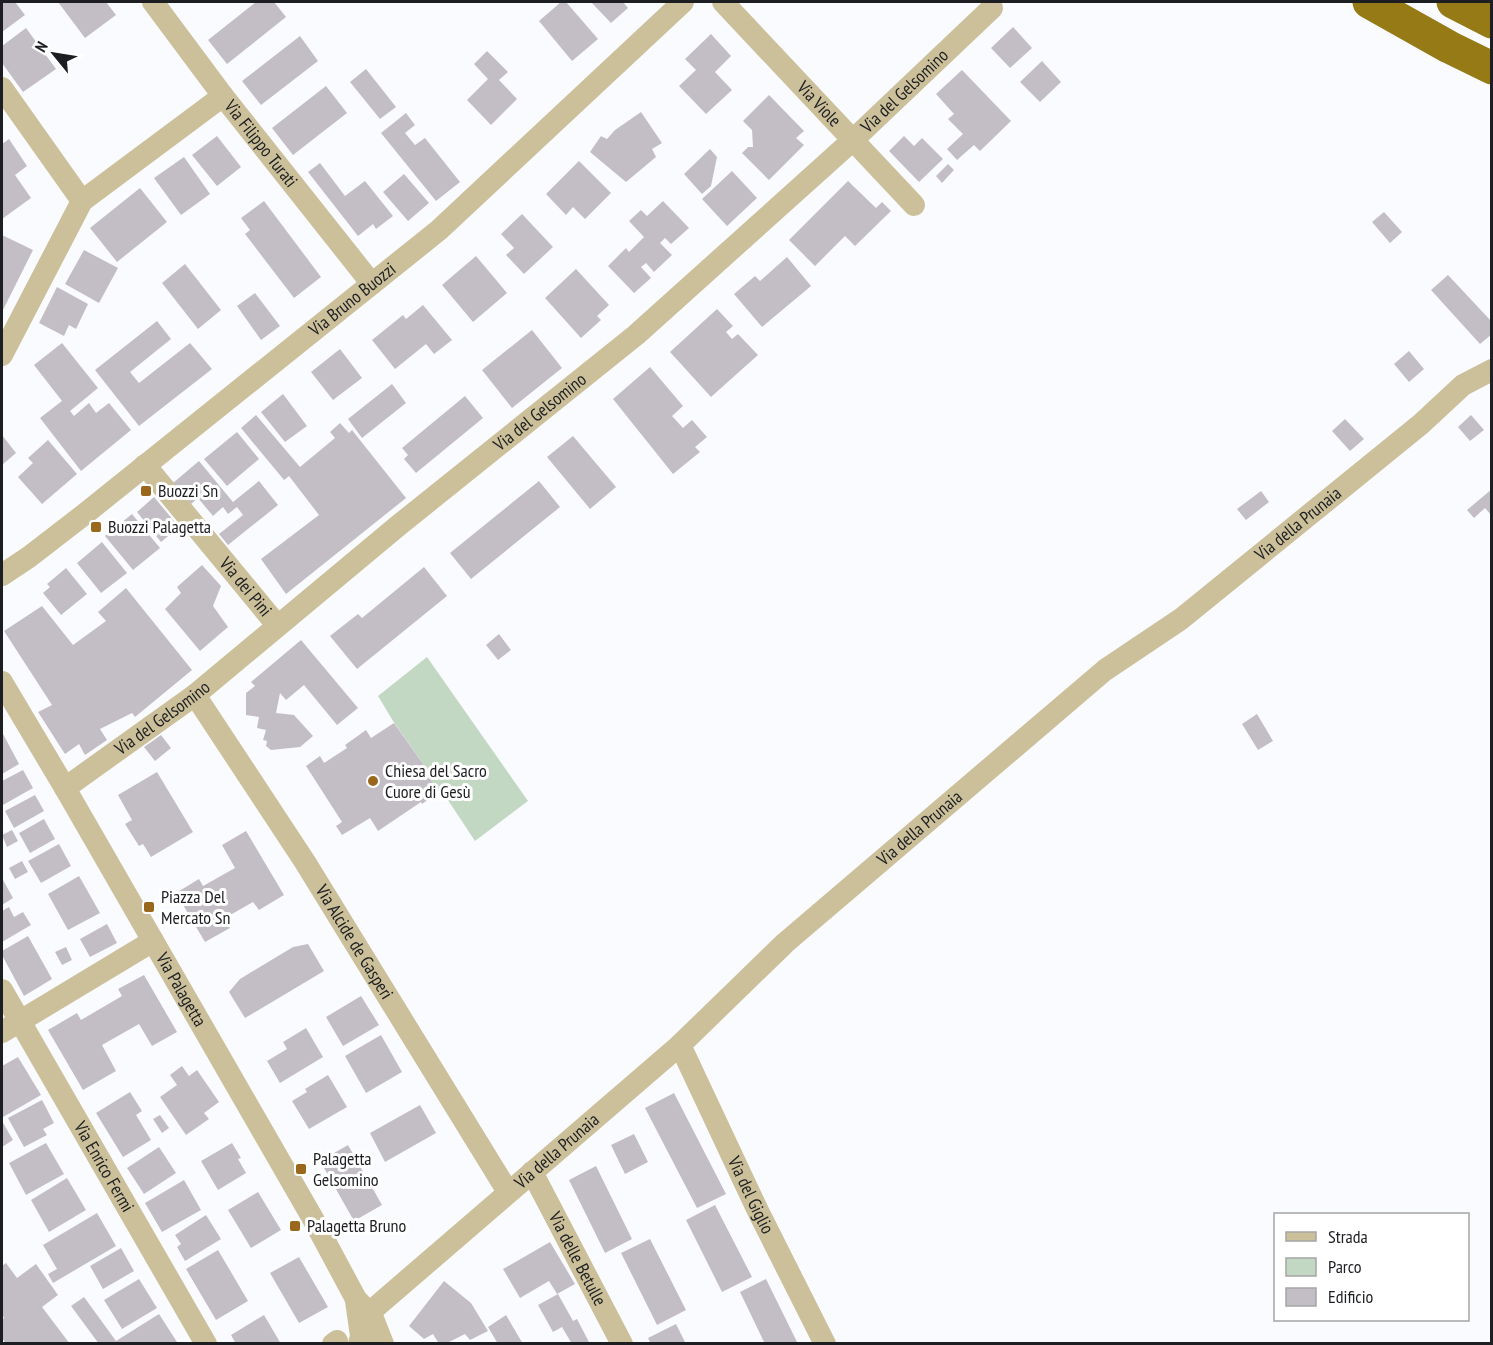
<svg xmlns="http://www.w3.org/2000/svg" width="1493" height="1345" font-family="'PT Sans Narrow',sans-serif">
  <rect width="100%" height="100%" fill="#fafbff"/>
  <path fill="#c3d8c3" d="M427 657 528 801 475 841 442 791 439 792 423 769 426 768 393 721 378 696Z"/>
  <path fill="#c3bec6" d="M2 2H15L25 15 2 32Z
    M58 2H106L116 15 85 38Z
    M256 2H274L286 17 227 64 208 40Z
    M561 2H566L598 39 572 61 539 21Z
    M591 2H623L628 8 611 23Z
    M1013 27 1032 48 1010 68 991 48Z
    M26 28 56 69 23 92 2 63V46Z
    M711 34 731 56 715 72 732 90 706 114 679 86 696 70 685 59Z
    M300 36 318 61 261 105 242 81Z
    M487 51 508 72 499 80 517 99 491 125 467 100 488 79 474 64Z
    M1042 61 1061 82 1040 102 1020 82Z
    M366 69 396 107 380 119 350 82Z
    M962 70 1011 121 980 151 974 145 957 160 947 149 963 134 948 119 954 114 936 94Z
    M326 86 347 113 293 155 272 128Z
    M769 95 804 131 796 138 804 145 769 180 742 153 748 147H753L752 130 743 121Z
    M641 112 662 143 652 149 656 157 626 182 590 152 601 136 607 139 615 130Z
    M406 113 415 125 405 133 415 145 425 138 460 182 436 201 381 133Z
    M217 136 241 167 217 186 192 155Z
    M904 136 914 146 922 138 943 159 919 182 889 151Z
    M9 139 27 166 15 175 31 198 2 219V144Z
    M710 149 717 157 711 186 702 194 684 174Z
    M184 157 210 194 181 215 154 178Z
    M579 161 611 193 585 219 573 207 566 215 546 194Z
    M320 163 345 196 365 181 393 216 376 229 373 224 358 236 308 172Z
    M948 164 954 170 942 183 936 176Z
    M732 171 757 198 727 226 702 199Z
    M404 174 429 203 408 221 383 192Z
    M848 181 876 208 882 202 891 211 855 246 845 236 815 266 789 240Z
    M140 188 167 222 117 262 90 228Z
    M264 201 321 277 294 298 245 234 250 230 241 218Z
    M663 201 689 228 671 244 665 238 660 243 672 255 654 272 646 263 641 267 651 278 634 293 608 266 626 248 629 252 644 237 629 221 641 210 647 216Z
    M1384 212 1402 232 1390 243 1372 222Z
    M522 214 553 247 524 274 506 255 514 248 501 234Z
    M2 235 33 250 2 312Z
    M84 250 118 268 99 303 65 284Z
    M476 256 507 293 473 322 442 285Z
    M787 257 811 286 762 327 734 294 755 276 760 281Z
    M185 264 221 310 198 329 162 283Z
    M576 269 609 305 597 316 601 320 581 338 545 298Z
    M1448 275 1492 322V334L1480 344 1431 290Z
    M57 287 88 304 76 329 69 325 64 336 39 323Z
    M255 293 280 326 261 340 237 306Z
    M423 305 452 340 434 354 426 344 395 369 372 340 403 315 406 319Z
    M717 309 733 326 726 332 732 339 738 334 758 355 711 397 670 352Z
    M157 321 171 339 130 372 139 383 190 343 212 369 139 426 95 370Z
    M532 330 562 368 512 408 482 370Z
    M62 343 98 388 70 411 74 416 89 403 96 413 109 403 131 430 81 471 40 418 62 401 34 365Z
    M340 349 362 378 333 400 311 372Z
    M1409 351 1424 369 1409 382 1394 364Z
    M650 367 683 406 672 416 683 428 692 420 707 437 695 447 700 452 673 474 613 399Z
    M392 384 406 403 362 438 348 419Z
    M283 394 307 426 285 442 261 412Z
    M465 396 483 418 416 473 404 459 408 455 402 448Z
    M256 415 300 467 335 438 330 432 340 423 349 433 352 430 406 498 286 594 261 559 319 515 289 476 284 480 241 428Z
    M1471 415 1484 430 1470 441 1458 427Z
    M1345 419 1364 439 1350 451 1332 431Z
    M237 432 259 459 227 486 204 459Z
    M2 435 16 453 2 465Z
    M573 436 616 487 590 509 547 457Z
    M48 440 77 474 42 504 18 477 33 463 28 458Z
    M199 461 233 502 259 481 278 505 228 545 219 534 243 515 237 507 228 514 223 507 213 516 198 498 191 504 173 483Z
    M539 481 560 507 471 579 450 553Z
    M1492 489V516L1485 508 1474 518 1467 510Z
    M1261 491 1269 502 1246 520 1237 509Z
    M154 497 179 527 161 542 137 512Z
    M132 514 160 548 133 570 105 536Z
    M102 542 127 573 101 593 77 563Z
    M202 565 221 586 213 606 228 627 200 651 165 609 181 593 177 587Z
    M424 567 447 596 357 669 330 636 358 614 362 618Z
    M66 568 87 594 61 615 43 593 50 587 47 584Z
    M126 588 192 670 135 717 132 713 100 729 107 740 85 755 79 744 65 754 38 712 52 705 4 631 42 606 73 645 106 621 98 612Z
    M499 634 511 650 498 660 486 645Z
    M301 640 358 708 337 725 304 685 286 700 280 693 276 713 294 715 313 736 300 747 271 750 266 746 267 741 263 740 266 730 257 728 259 717 246 715V693L255 686 251 682Z
    M1257 714 1273 741 1258 750 1242 724Z
    M394 723 426 768 423 769 439 792 422 804 421 802 378 831 370 818 342 835 336 826 342 822 306 766 320 756 324 763 347 748 345 745 366 730 371 738Z
    M2 732 19 764 2 774Z
    M161 735 171 748 155 761 144 747Z
    M23 770 33 788 3 805 2 781Z
    M157 772 193 832 151 857 143 844 139 846 125 824 132 820 118 795Z
    M35 795 44 811 14 828 5 811Z
    M44 819 55 839 30 853 19 833Z
    M12 830 18 841 7 847 2 835Z
    M246 831 284 895 259 910 253 902 225 918 230 928 205 942 176 893 199 879 203 886 235 868 222 845Z
    M59 844 71 866 41 883 28 861Z
    M22 861 28 872 15 879 9 868Z
    M79 876 100 913 68 930 48 894Z
    M2 878 13 898 2 905Z
    M9 907 14 917 23 912 31 925 2 942V911Z
    M107 924 117 943 90 957 80 939Z
    M28 936 52 979 24 996 2 955V951Z
    M308 944 324 971 245 1018 229 992 240 979 293 947Z
    M66 947 72 960 62 965 55 952Z
    M144 975 177 1032 152 1046 139 1024 102 1045 116 1071 83 1090 48 1030 77 1013 81 1020 122 996 118 989Z
    M361 996 379 1025 343 1046 326 1017Z
    M306 1028 323 1057 280 1083 267 1061 287 1049 283 1042Z
    M381 1035 402 1072 366 1093 345 1056Z
    M18 1057 41 1095 3 1117 2 1066Z
    M182 1066 189 1076 197 1070 219 1102 204 1113 209 1119 186 1135 160 1097 177 1085 170 1075Z
    M328 1075 347 1107 309 1129 292 1101 307 1092 305 1089Z
    M130 1092 142 1111 136 1115 151 1140 123 1157 96 1113Z
    M674 1093 726 1194 697 1208 645 1108Z
    M42 1100 54 1123 43 1129 47 1135 24 1147 8 1118Z
    M420 1105 436 1133 385 1162 370 1133Z
    M160 1115 169 1128 162 1133 153 1119Z
    M2 1121 13 1140 2 1147Z
    M634 1134 648 1162 625 1174 611 1145Z
    M46 1143 64 1174 26 1195 9 1163Z
    M232 1143 241 1158 238 1159 246 1173 218 1190 201 1161Z
    M348 1145 382 1205 354 1221 320 1161Z
    M159 1147 176 1173 144 1194 127 1168Z
    M596 1166 632 1239 605 1253 569 1180Z
    M67 1178 86 1210 49 1232 31 1200Z
    M184 1180 201 1210 162 1232 145 1203Z
    M258 1192 281 1230 251 1248 228 1210Z
    M715 1205 752 1277 722 1292 686 1220Z
    M97 1213 116 1246 53 1283 48 1274 57 1269 43 1245Z
    M206 1215 221 1239 185 1261 177 1247 181 1244 175 1235Z
    M650 1239 686 1310 657 1325 621 1253Z
    M550 1242 575 1284 557 1294 549 1281 520 1298 503 1269Z
    M121 1248 134 1271 103 1289 90 1266Z
    M218 1250 248 1301 216 1320 186 1269Z
    M299 1257 328 1307 299 1323 270 1273Z
    M6 1263 17 1278 36 1264 58 1295 42 1307 70 1344H6L2 1338V1320L4 1318 2 1314V1266Z
    M139 1279 157 1308 122 1329 104 1300Z
    M766 1279 798 1344H765L740 1292Z
    M444 1281 471 1303 488 1331 470 1340 465 1334 445 1344H439L433 1334 424 1339 409 1326Z
    M558 1294 573 1321 577 1319 590 1344H572L562 1327 553 1332 538 1305Z
    M84 1297 116 1341 159 1314 177 1342 99 1344 71 1306Z
    M264 1315 281 1344H236L231 1335Z
    M506 1315 523 1344H498L488 1327Z
    M676 1324 686 1344H651L648 1338Z"/>
  <g fill="none" stroke-linecap="round" stroke-linejoin="round">
    <g stroke="#ccc09b" stroke-width="22">
      <path id="s1" d="M153 2 223 96 372 284"/>
      <path id="s2" d="M723 2 914 205"/>
      <path d="M2 88 82 201"/>
      <path d="M2 355 82 201 223 96"/>
      <path id="s3" d="M145 465 277 625"/>
      <path id="s4" d="M2 575 29 557 86 513 439 230 683 2"/>
      <path id="s5" d="M2 682 65 788 312 1217 356 1299 372 1316 383 1344"/>
      <path id="s6" d="M195 695 305 862 508 1192"/>
      <path id="s7" d="M65 788 195 695 399 525 636 335 854 139 992 8"/>
      <path id="s8" d="M2 990 206 1344"/>
      <path d="M2 1032 153 941"/>
      <path id="s9" d="M680 1045 758 1211 825 1344"/>
      <path id="s10" d="M532 1172 622 1344"/>
      <path d="M356 1301 361 1336 359 1344"/>
      <path id="s11" d="M369 1313 680 1045 785 943 1105 670 1181 619 1421 424 1463 385 1492 370"/>
      <path d="M333 1344 337 1341"/>
    </g>
    <path stroke="#957a16" stroke-width="33" d="M1369 2 1449 47 1492 68
      M1453 2 1492 22"/>
  </g>
  <g fill="#9a681c" stroke="#fff" stroke-width="2">
    <rect x="140" y="485" width="12" height="12" rx="3"/>
    <rect x="90" y="521" width="12" height="12" rx="3"/>
    <circle cx="373" cy="781" r="6"/>
    <rect x="143" y="901" width="12" height="12" rx="3"/>
    <rect x="295" y="1163" width="12" height="12" rx="3"/>
    <rect x="289" y="1220" width="12" height="12" rx="3"/>
  </g>
  <g text-anchor="middle" stroke-width="6" stroke-linejoin="round" paint-order="stroke">
    <g font-size="18" fill="#1d1e21" stroke="#fff">
      <text dy="6" stroke="none"><textPath href="#s7" startOffset="1092">Via del Gelsomino</textPath></text>
      <text dy="6" stroke="none"><textPath href="#s2" startOffset="140">Via Viole</textPath></text>
      <text dy="6" stroke="none"><textPath href="#s1" startOffset="178">Via Filippo Turati</textPath></text>
      <text dy="6" stroke="none"><textPath href="#s4" startOffset="446">Via Bruno Buozzi</textPath></text>
      <text dy="6" stroke="none"><textPath href="#s7" startOffset="606">Via del Gelsomino</textPath></text>
      <text dy="6" stroke="none"><textPath href="#s11" startOffset="1220">Via della Prunaia</textPath></text>
      <text dy="6" stroke="none"><textPath href="#s3" startOffset="158">Via dei Pini</textPath></text>
      <text dy="6" stroke="none"><textPath href="#s7" startOffset="120">Via del Gelsomino</textPath></text>
      <text dy="6" stroke="none"><textPath href="#s11" startOffset="734">Via della Prunaia</textPath></text>
      <text dy="6" stroke="none"><textPath href="#s6" startOffset="294">Via Alcide de Gasperi</textPath></text>
      <text dy="6" stroke="none"><textPath href="#s5" startOffset="356">Via Palagetta</textPath></text>
      <text dy="6" stroke="none"><textPath href="#s11" startOffset="248">Via della Prunaia</textPath></text>
      <text dy="6" stroke="none"><textPath href="#s8" startOffset="204">Via Enrico Fermi</textPath></text>
      <text dy="6" stroke="none"><textPath href="#s9" startOffset="166">Via del Giglio</textPath></text>
      <text dy="6" stroke="none"><textPath href="#s10" startOffset="98">Via delle Betulle</textPath></text>
    </g>
    <g font-size="18" fill="#1d1e21" stroke="#fff" text-anchor="start">
      <text x="158" y="497">Buozzi Sn</text>
      <text x="108" y="533">Buozzi Palagetta</text>
      <text x="385" y="777">Chiesa del Sacro<tspan x="385" dy="21">Cuore di Gesù</tspan></text>
      <text x="161" y="903">Piazza Del<tspan x="161" dy="21">Mercato Sn</tspan></text>
      <text x="313" y="1165">Palagetta<tspan x="313" dy="21">Gelsomino</tspan></text>
      <text x="307" y="1232">Palagetta Bruno</text>
    </g>
  </g>
  <rect width="1493" height="1345" fill="none" stroke="#1d1e21" stroke-width="6"/>
  <rect x="1274" y="1213" width="195" height="108" fill="#ffffff" stroke="#a5a5a6" stroke-width="1.5"/>
  <rect x="1286" y="1232" width="30" height="9" fill="#ccc09b" stroke="#a5a5a6" stroke-width="1.5"/>
  <text x="1328" y="1243" font-size="18" fill="#1d1e21">Strada</text>
  <rect x="1286" y="1258" width="30" height="18" fill="#c3d8c3" stroke="#a5a5a6" stroke-width="1.5"/>
  <text x="1328" y="1273" font-size="18" fill="#1d1e21">Parco</text>
  <rect x="1286" y="1288" width="30" height="18" fill="#c3bec6" stroke="#a5a5a6" stroke-width="1.5"/>
  <text x="1328" y="1303" font-size="18" fill="#1d1e21">Edificio</text>
  <g transform="translate(54 54) rotate(300)" stroke="#ffffff" stroke-width="4.5" paint-order="stroke">
  <path d="M0-4.5L10 22L0 15L-10 22Z" fill="#1d1e21"/>
  <text y="-9" font-size="16" font-weight="bold" text-anchor="middle" fill="#1d1e21">N</text>
  </g>
</svg>
